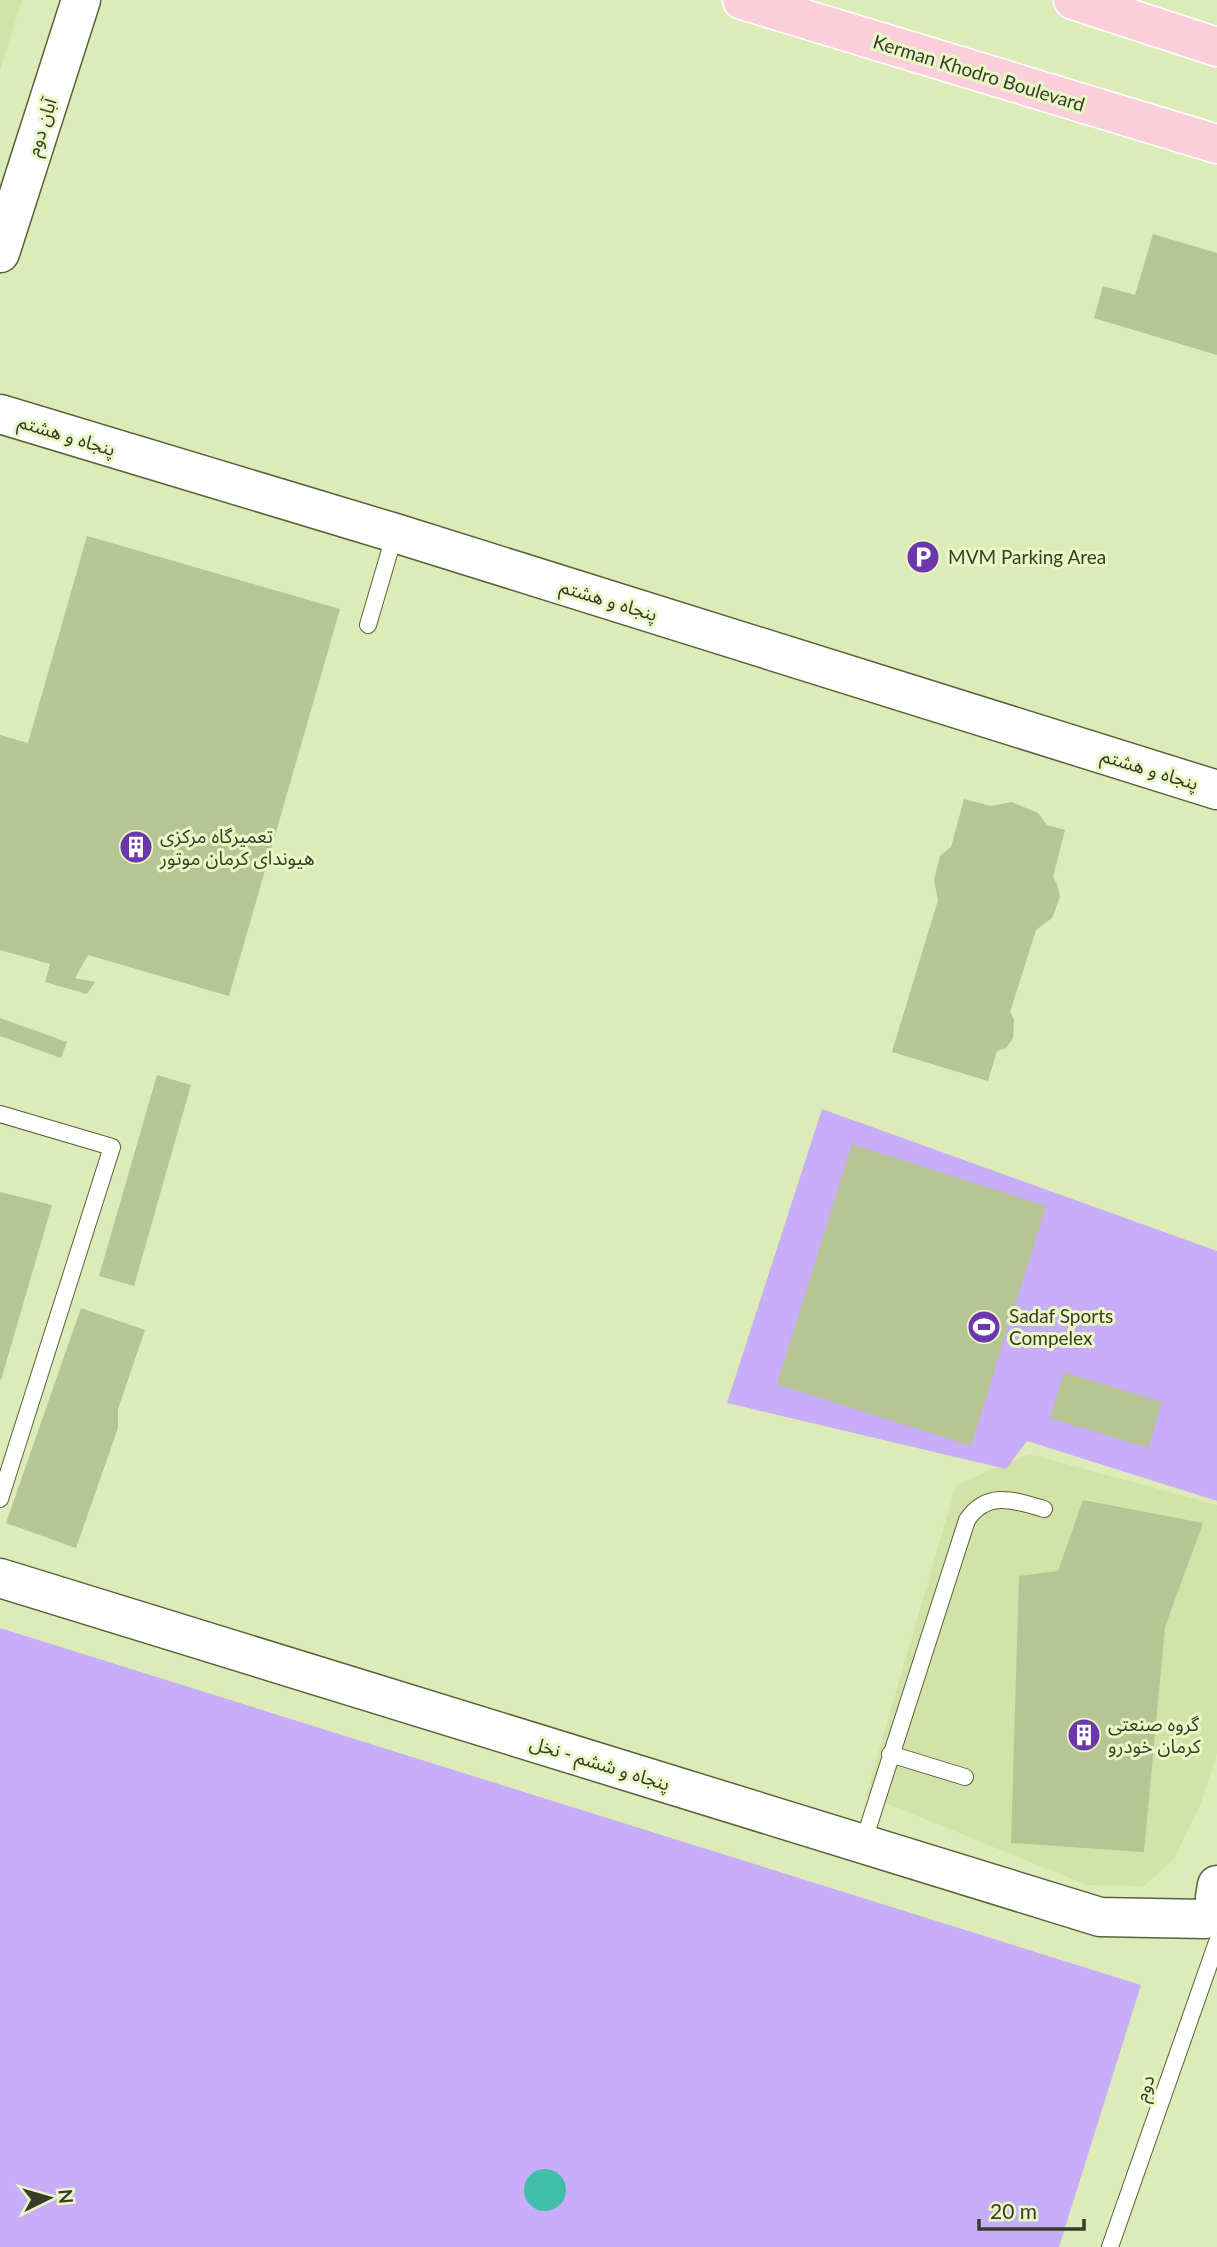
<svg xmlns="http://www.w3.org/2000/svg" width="1217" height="2247" font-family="Lato,'Noto Sans Arabic',sans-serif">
  <rect width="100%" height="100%" fill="#ddebb9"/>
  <path fill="#d3e2a9" d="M0 0H22L0 71Z
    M1029 1454 1217 1505V1753L1201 1803 1174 1859 1144 1886 1087 1885 866 1795 956 1485Z"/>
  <path fill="#c8adf8" d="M822 1109 1217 1251V1501L1027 1441 1006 1469 727 1403Z
    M0 1628 1141 1985 1059 2247H0Z"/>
  <path fill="#3fbeaa" d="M524 2190a21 21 0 1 1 42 0a21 21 0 1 1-42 0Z"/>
  <path fill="#b7c493" d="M1153 234 1217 253V355L1094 318 1103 286 1135 295Z
    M87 536 340 609 229 996 88 955 75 978 95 982 87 994 45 982 50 964 0 950V735L28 743Z
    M964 799 991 806 1012 802 1038 813 1047 825 1065 830 1053 877 1057 884 1060 897 1052 918 1036 930 1010 1012 1014 1019 1013 1038 1006 1048 997 1051 988 1081 892 1052 938 900 934 880 940 856 951 847Z
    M0 1018 67 1042 61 1058 0 1036Z
    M157 1075 191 1085 134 1286 99 1276Z
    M852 1144 1046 1206 971 1446 777 1384Z
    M0 1192 52 1205 1 1380H0Z
    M81 1308 145 1330 118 1409V1428L76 1548 6 1523Z
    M1064 1372 1162 1402 1148 1448 1050 1418Z
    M1083 1500 1203 1523 1165 1627 1144 1852 1011 1843 1019 1576 1058 1571Z"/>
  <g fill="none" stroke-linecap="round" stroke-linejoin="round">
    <defs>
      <path id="lane" d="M368 625 395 533
        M0 1114 112 1147 0 1499
        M890 1754 965 1777
        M863 1843 967 1520C987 1490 1014 1500 1044 1509
        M1110 2247 1217 1942"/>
      <path id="secondary" d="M0 253 81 0
        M0 414 395 533 1217 790
        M0 1578 1100 1917 1205 1919
        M1215 1897 1217 1885"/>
      <path id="primary" d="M742 0 1217 144
        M1073 0 1217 47"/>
    </defs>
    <use href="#lane" stroke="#586337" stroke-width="18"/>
    <use href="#secondary" stroke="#586337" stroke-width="41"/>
    <use href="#primary" stroke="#fff" stroke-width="41"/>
    <use href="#lane" stroke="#fff" stroke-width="16"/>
    <use href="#secondary" stroke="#fff" stroke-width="38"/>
    <use href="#primary" stroke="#fbcedb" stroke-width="38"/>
  </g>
  <defs>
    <symbol id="parking-disc" viewBox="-11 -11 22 22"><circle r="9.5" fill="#6c36ad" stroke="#eaf8c6"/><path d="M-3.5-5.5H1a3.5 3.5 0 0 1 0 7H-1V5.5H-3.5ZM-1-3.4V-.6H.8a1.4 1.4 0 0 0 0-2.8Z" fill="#fff"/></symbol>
    <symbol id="building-disc" viewBox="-11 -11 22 22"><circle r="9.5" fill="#6c36ad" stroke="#eaf8c6"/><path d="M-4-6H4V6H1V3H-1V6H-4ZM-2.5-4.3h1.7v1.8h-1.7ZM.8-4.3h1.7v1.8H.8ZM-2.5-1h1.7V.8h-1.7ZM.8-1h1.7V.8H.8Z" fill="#fff"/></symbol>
    <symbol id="stadium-disc" viewBox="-11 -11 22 22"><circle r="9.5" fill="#6c36ad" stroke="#eaf8c6"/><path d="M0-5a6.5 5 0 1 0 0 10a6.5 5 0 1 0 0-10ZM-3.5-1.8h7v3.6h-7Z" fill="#fff"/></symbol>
  </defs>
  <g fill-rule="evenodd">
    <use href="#parking-disc" x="904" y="538" width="38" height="38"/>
    <use href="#building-disc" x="117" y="828" width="38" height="38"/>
    <use href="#stadium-disc" x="965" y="1308" width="38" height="38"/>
    <use href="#building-disc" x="1065" y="1716" width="38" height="38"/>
  </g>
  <g text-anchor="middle" stroke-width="6" stroke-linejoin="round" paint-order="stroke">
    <g font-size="19" fill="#373d29" stroke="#eaf8c6">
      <text transform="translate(979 73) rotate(17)" y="7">Kerman Khodro Boulevard</text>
      <text transform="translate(41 127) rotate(-72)" y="7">آبان دوم</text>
      <text transform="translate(67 435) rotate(17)" y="7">پنجاه و هشتم</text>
      <text transform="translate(609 600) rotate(17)" y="7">پنجاه و هشتم</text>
      <text transform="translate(1150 769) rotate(17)" y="7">پنجاه و هشتم</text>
      <text transform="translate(600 1763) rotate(17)" y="7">پنجاه و ششم - نخل</text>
      <text transform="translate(1144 2088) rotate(-71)" y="7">دوم</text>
    </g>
    <g font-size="19" fill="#373d29" stroke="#eaf8c6" text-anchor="start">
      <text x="948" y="564">MVM Parking Area</text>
      <text x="160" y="843">تعمیرگاه مرکزی<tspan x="160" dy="22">هیوندای کرمان موتور</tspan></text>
      <text x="1009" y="1323">Sadaf Sports<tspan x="1009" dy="22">Compelex</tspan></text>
      <text x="1108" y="1731">گروه صنعتی<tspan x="1108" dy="22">کرمان خودرو</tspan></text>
    </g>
  </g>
  <g transform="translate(49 2198) rotate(85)" stroke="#eaf8c6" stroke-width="5" paint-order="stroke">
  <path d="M0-5L12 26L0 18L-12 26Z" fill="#373d29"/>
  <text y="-10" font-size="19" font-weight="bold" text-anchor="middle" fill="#373d29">N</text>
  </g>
  <path d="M979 2219v10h105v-10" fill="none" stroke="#373d29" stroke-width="3.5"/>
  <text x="990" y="2219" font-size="21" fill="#373d29" stroke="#eaf8c6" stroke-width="5" paint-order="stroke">20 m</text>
</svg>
